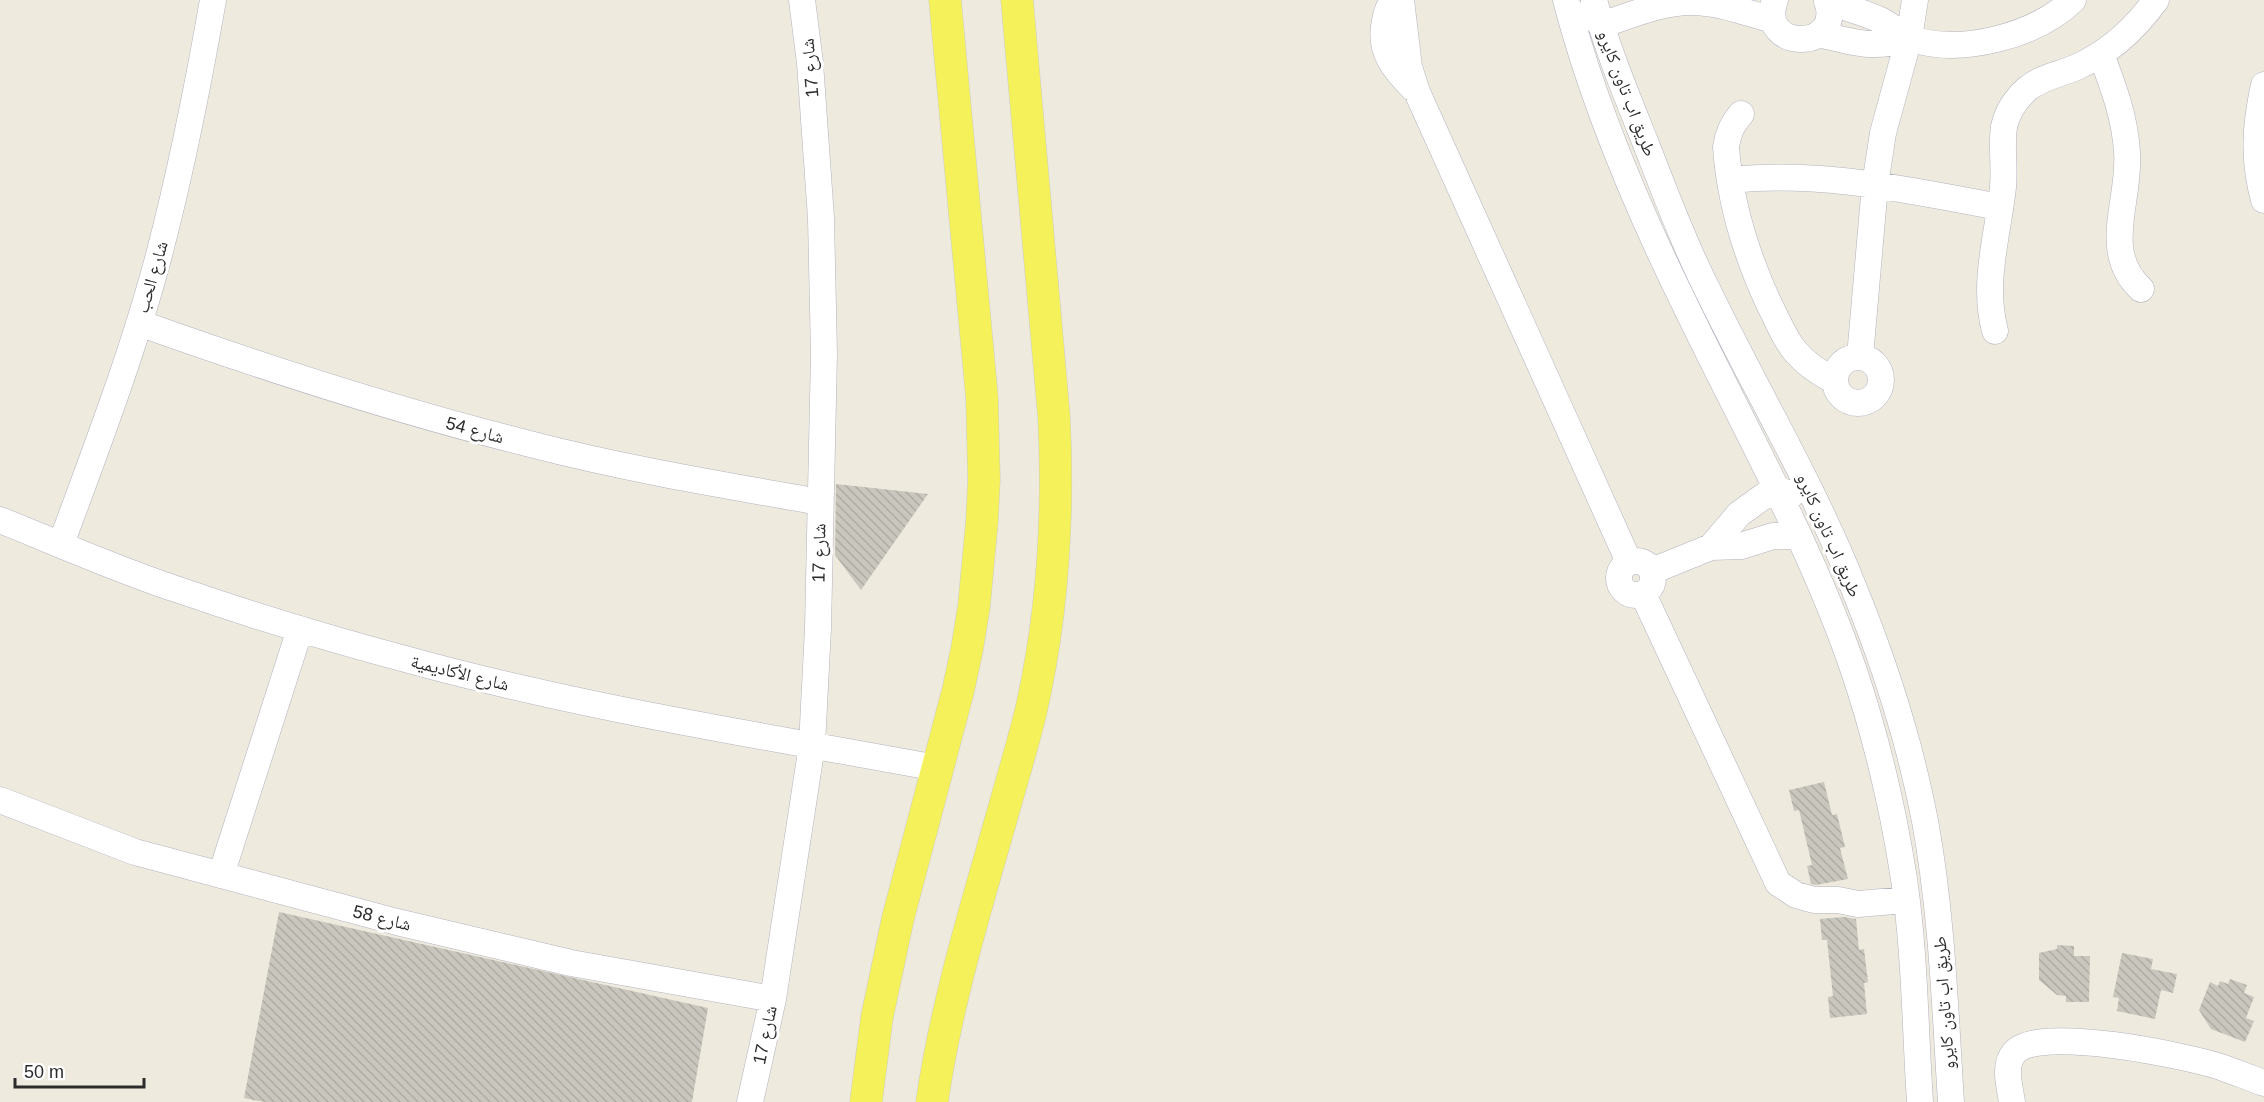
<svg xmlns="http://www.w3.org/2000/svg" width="2264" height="1102" font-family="Helvetica,'Noto Naskh Arabic',sans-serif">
  <defs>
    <pattern id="building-back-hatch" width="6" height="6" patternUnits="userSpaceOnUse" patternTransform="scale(1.5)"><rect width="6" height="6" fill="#c9c7bd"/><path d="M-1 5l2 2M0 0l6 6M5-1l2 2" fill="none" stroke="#adaba3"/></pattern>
  </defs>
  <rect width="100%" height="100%" fill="#eeeade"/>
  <path fill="url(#building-back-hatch)" d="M836 484 928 494 861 590 835 555Z
    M1824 782 1832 815 1837 814 1845 847 1840 848 1848 879 1816 885 1811 884 1807 866 1812 865 1799 810 1794 811 1789 790Z
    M279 912 708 1008 692 1102H264L244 1098Z
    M1844 917 1856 919 1859 950 1864 949 1868 982 1864 983 1867 1014 1830 1018 1828 997 1833 996 1827 940H1822L1820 919Z
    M2057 945 2074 946V956H2090L2089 1002H2066V996L2057 995 2039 980V953L2057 949Z
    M2122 953 2153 959 2151 969 2177 974 2173 993 2161 990 2155 1019 2117 1011 2119 998 2113 997Z
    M2230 979 2247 985 2244 993 2254 997 2246 1018 2254 1021 2245 1042 2211 1029 2199 1010 2210 982 2218 986 2220 981 2228 984Z"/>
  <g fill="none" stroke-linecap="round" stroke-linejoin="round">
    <defs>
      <path id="minor" d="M1395 0C1389 5 1386 14 1385 21 1378 50 1394 69 1413 88
        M1401 0 1409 67 1417 92 1629 562
        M1566 0C1594 107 1639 212 1688 311 1745 429 1810 544 1853 668 1876 736 1893 808 1904 879 1915 953 1915 1028 1920 1102
        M1594 0C1607 49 1627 96 1646 144 1666 195 1685 246 1710 295 1758 394 1815 489 1855 591 1885 665 1910 743 1925 821 1942 914 1945 1008 1951 1102
        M1775 0C1756 51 1845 53 1827 0
        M1827 2C1845 7 1863 12 1880 20 1891 25 1901 36 1912 39 1962 55 2035 36 2073 0
        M1589 12 1601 25C1630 16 1660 2 1691 2 1719 2 1747 13 1773 20
        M1819 34C1853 42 1874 50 1909 38
        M2101 54C2113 86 2125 117 2127 152 2131 200 2100 251 2141 289
        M2264 85C2255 126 2253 160 2264 200
        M1741 114C1732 124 1728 133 1726 147 1730 203 1746 255 1770 306 1778 321 1784 338 1795 351 1806 364 1819 373 1835 381
        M1731 180C1821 170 1911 191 2000 207
        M139 323C268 369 398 411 530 444 626 469 723 485 820 502
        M1995 331C1982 282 1998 235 2003 187 2005 167 2001 147 2004 127 2007 112 2016 99 2027 89 2041 77 2061 74 2077 67 2110 52 2135 29 2156 0
        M1860 357 1875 185 1883 133 1909 38 1915 0
        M1835 380a23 23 0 1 1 46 0a23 23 0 1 1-46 0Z
        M0 520C60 544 120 571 182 591 260 618 340 642 420 663 590 709 764 736 937 768
        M61 544C96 449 133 353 159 255 181 171 198 86 213 0
        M1711 547 1739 514 1775 488 1791 495
        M1619 578a17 17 0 1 1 34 0a17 17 0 1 1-34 0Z
        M1652 571 1711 547 1741 546 1773 536H1799
        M1643 594 1778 883 1796 895 1814 900H1838L1858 904 1906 900
        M0 800 135 852 397 922 571 963 773 999
        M221 875 300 629
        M750 1102 773 999 812 745 818 628 824 354 821 218 810 63 802 0
        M2012 1102C2010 1087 2003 1066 2014 1053 2036 1024 2187 1056 2221 1067 2235 1072 2250 1078 2264 1083"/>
      <path id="major" d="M866 1102 877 1017 898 918 958 691 967 649 974 606 982 521 984 480 982 398 945 0
        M932 1102C947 998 979 898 1007 798 1015 770 1023 743 1030 715 1053 616 1059 518 1054 417L1017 0"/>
    </defs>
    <use href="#minor" stroke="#b2b2c0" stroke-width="27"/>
    <use href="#major" stroke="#ccc" stroke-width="33"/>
    <use href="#minor" stroke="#fff" stroke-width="26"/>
    <use href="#major" stroke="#f5f15b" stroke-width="32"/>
  </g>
  <g text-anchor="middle" stroke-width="6" stroke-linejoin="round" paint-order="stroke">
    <g font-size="18" fill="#2c2c2c" stroke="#fff">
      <text transform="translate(810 68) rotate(-95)" y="6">شارع 17</text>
      <text transform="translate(1627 93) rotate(69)" y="6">طريق اب تاون كايرو</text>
      <text transform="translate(152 277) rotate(-74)" y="6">شارع الحب</text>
      <text transform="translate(475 430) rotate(15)" y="6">شارع 54</text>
      <text transform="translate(1829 535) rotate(66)" y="6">طريق اب تاون كايرو</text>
      <text transform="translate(819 553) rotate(-89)" y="6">شارع 17</text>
      <text transform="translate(460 673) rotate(14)" y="6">شارع الأكاديمية</text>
      <text transform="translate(382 918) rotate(14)" y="6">شارع 58</text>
      <text transform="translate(1944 1003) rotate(-94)" y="6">طريق اب تاون كايرو</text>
      <text transform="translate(765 1035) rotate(-78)" y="6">شارع 17</text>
    </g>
  </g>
  <path d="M15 1078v9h129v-9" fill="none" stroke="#2c2c2c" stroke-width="3"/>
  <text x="24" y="1078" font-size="18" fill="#2c2c2c" stroke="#ffffff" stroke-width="4.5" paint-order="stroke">50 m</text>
</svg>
